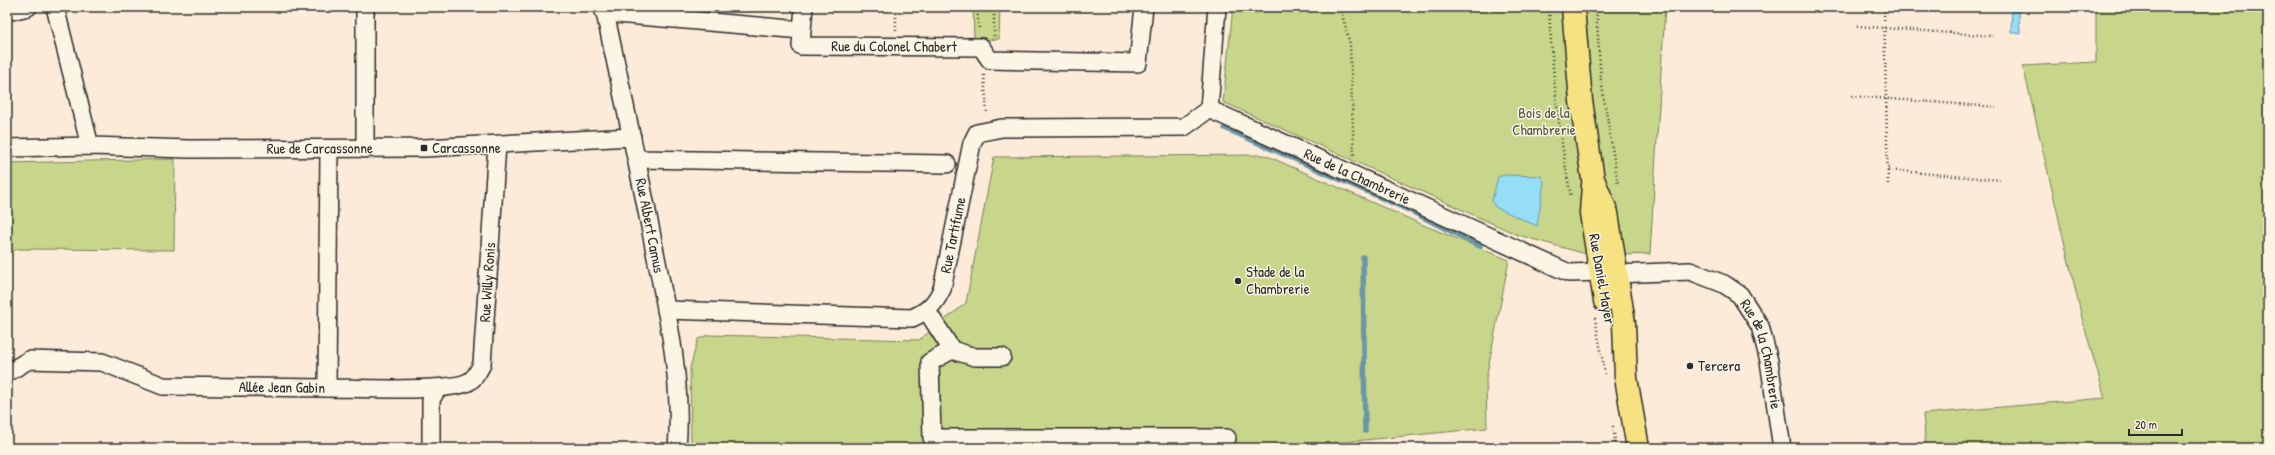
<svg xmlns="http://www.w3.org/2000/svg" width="2275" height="455" font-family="'Patrick Hand',sans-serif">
  <rect width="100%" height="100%" fill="#fbebd8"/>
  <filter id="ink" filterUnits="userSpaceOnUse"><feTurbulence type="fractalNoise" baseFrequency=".025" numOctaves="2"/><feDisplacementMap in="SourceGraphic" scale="8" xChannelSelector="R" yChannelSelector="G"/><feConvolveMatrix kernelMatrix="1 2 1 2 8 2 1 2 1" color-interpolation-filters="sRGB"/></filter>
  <g filter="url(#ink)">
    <path fill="#c7d68a" stroke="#79805a" d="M973 7H1000L999 39 974 40Z
      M1233 7H1665L1650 254 1593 256 1518 235 1223 102Z
      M2096 7H2268V448H1926L1923 414 2105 398 2083 322 2023 66 2096 62Z
      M1265 155 1421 224 1509 260 1486 379 1487 428 1283 448H691L690 368 698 339 708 335 919 340 966 303 994 157Z
      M175 159 174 250 17 249 7 255V163Z"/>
    <path fill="#96ddf8" stroke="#6b96a6" d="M2012 7H2019L2020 34 2011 32Z
      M1504 175 1541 176 1544 182 1537 226 1495 207 1492 201 1498 177Z"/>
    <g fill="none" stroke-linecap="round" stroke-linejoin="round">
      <path stroke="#6b96a6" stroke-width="5.5" d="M1225 128 1411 211 1480 246
        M1363 257 1365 431"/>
      <defs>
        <g id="minor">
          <path d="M55 7 90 146"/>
          <path id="s1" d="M602 7 605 13C622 91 639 169 654 247 667 313 683 381 677 448"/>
          <path id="s2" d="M1217 7 1209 109 1569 273 1600 272"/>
          <path d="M7 12 28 7"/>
          <path id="s3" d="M605 13 802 30 801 46 981 47 990 60 1138 63 1144 7"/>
          <path d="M802 30 804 7"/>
          <path id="s4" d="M7 148 90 146 189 149 424 148 632 137"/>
          <path d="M365 149V7"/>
          <path d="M637 159 947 164"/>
          <path id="s5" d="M1616 274 1690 271 1724 284 1740 295 1760 326 1769 361 1782 448"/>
          <path id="s6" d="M666 310 912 318C928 311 935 304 942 289L972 143 977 133 1002 128 1184 127 1209 109"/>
          <path d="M927 311 952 350 975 357H1002"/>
          <path d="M952 350 930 362 932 438H1227"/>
          <path id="s7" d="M7 373 29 360 102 362 163 386 327 388 329 149"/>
          <path id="s8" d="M327 388C353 388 453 393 470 381 476 377 479 370 482 364L497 145"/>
          <path d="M431 448V400L437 389"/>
        </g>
        <path id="major" d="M1573 7 1581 101 1593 179 1607 213 1624 323 1626 378 1638 448
          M1593 185 1591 213 1605 301"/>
      </defs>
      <use href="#minor" stroke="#2b2b2b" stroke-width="20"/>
      <use href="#major" stroke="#2b2b2b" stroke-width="25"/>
      <path stroke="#2b2b2b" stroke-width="2.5" stroke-dasharray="1 3" stroke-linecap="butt" d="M977 7 979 30
        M1340 7 1350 44 1354 157
        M1549 7C1552 71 1559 134 1571 197
        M1596 7 1601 80 1618 184
        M1884 7 1888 184
        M1857 26 1993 36
        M896 30V7
        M994 36V7
        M984 75 987 114
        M1852 96 1996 107
        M1888 170 2000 180
        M1595 318 1605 374
        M1613 426 1616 448"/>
      <use href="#minor" stroke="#fcf5e5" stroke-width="17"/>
      <use href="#major" stroke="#f6e281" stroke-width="22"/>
    </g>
  </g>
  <g fill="#2b2b2b" stroke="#fcf5e5" stroke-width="1.5">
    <rect x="420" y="144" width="8" height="8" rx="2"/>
    <circle cx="1238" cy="281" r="4"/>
    <circle cx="1690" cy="366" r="4"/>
  </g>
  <g text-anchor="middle" stroke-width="3" stroke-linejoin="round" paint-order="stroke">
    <g font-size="15" fill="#2b2b2b" stroke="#fcf5e5">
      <text dy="5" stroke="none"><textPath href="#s3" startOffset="307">Rue du Colonel Chabert</textPath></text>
      <text dy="5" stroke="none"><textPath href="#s4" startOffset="313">Rue de Carcassonne</textPath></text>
      <text dy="5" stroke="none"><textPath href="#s2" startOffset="265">Rue de la Chambrerie</textPath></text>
      <text dy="5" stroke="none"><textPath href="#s1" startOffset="224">Rue Albert Camus</textPath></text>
      <text dy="5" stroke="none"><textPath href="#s6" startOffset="344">Rue Tartifume</textPath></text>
      <text transform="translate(1602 279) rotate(80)" y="5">Rue Daniel Mayer</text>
      <text dy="5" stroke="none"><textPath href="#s8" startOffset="247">Rue Willy Ronis</textPath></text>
      <text dy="5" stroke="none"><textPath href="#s5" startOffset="194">Rue de la Chambrerie</textPath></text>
      <text dy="5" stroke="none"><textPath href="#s7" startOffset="283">Allée Jean Gabin</textPath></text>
    </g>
    <g font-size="15" fill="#525643" stroke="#fcf5e5">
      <text x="1544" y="118">Bois de la<tspan x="1544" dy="17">Chambrerie</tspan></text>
    </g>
    <g font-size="15" fill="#2b2b2b" stroke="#fcf5e5" text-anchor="start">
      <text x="432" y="153">Carcassonne</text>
      <text x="1246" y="277">Stade de la<tspan x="1246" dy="17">Chambrerie</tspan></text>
      <text x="1698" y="371">Tercera</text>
    </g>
  </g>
  <rect width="2275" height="455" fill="none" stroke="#fcf5e5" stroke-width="24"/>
  <rect x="12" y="12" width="2251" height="431" fill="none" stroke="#2b2b2b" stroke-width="1.5" filter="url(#ink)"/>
  <path d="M2129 429v6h53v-6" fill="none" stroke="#2b2b2b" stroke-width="2"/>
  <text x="2135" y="429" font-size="12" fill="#2b2b2b" stroke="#fcf5e5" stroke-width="3" paint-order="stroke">20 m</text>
</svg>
